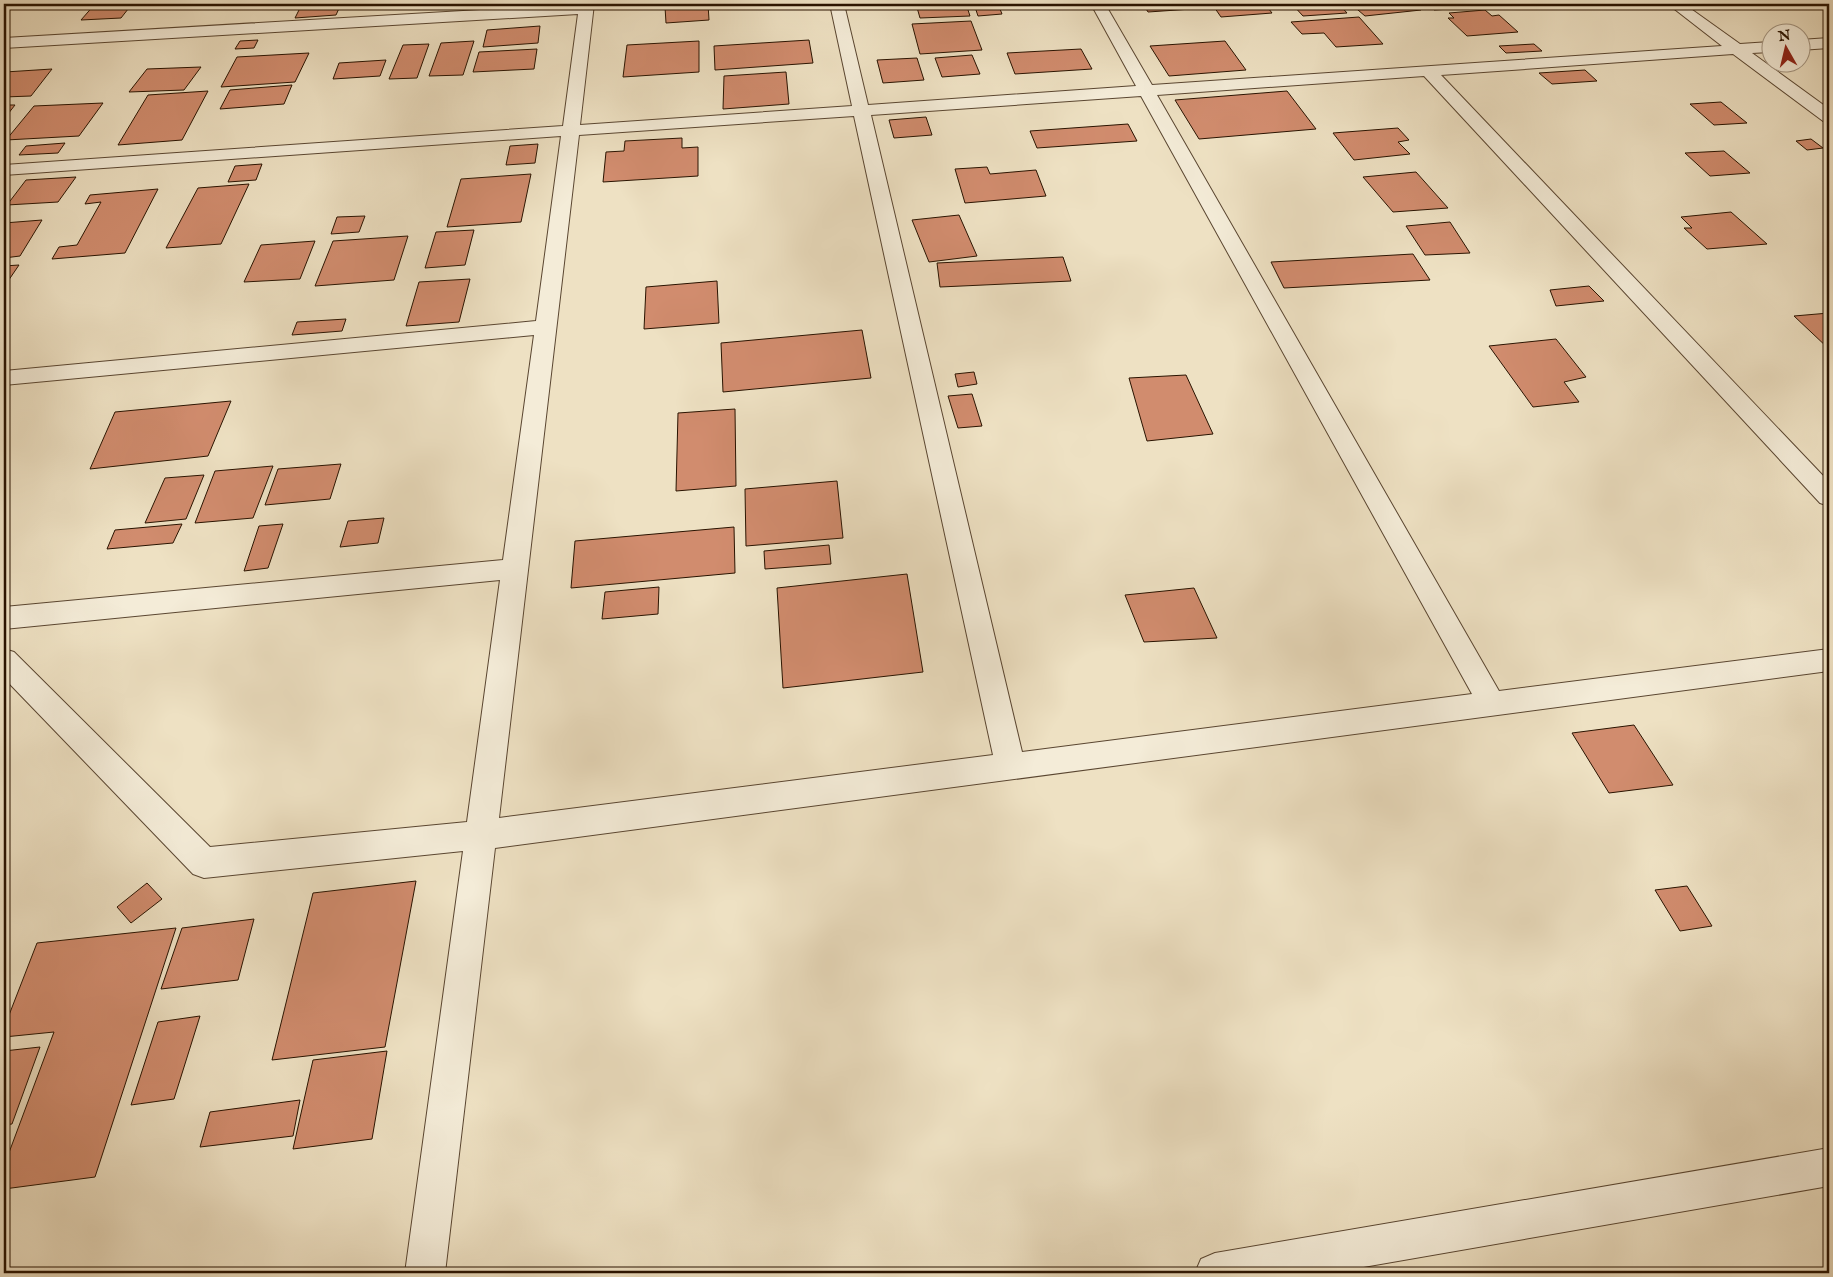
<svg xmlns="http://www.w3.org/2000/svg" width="1833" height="1277" font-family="'IM FELL English',serif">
  <rect width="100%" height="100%" fill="#eee1c3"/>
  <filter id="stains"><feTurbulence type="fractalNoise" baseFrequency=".004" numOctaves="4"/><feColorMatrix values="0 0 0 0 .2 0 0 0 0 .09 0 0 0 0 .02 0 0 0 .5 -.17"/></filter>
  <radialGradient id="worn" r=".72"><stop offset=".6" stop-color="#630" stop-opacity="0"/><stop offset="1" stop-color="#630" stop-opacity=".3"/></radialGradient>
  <path fill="#d18c6e" stroke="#291300" d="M95 4H132L121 18 81 20Z
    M302 4H341L336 15 295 18Z
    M476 4H560L474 9Z
    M708 4 709 20 666 23 665 7Z
    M916 4H966L970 16 920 18Z
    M974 4H998L1002 14 978 16Z
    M1143 4H1203L1206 8 1148 12Z
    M1212 4H1265L1272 13 1221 17Z
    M1292 4H1339L1347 13 1303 16Z
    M1351 4H1414L1421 10 1365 16Z
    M1428 4H1464L1469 8 1434 10Z
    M1813 4H1829V11H1826Z
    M1485 10 1492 16 1499 15 1518 32 1467 36 1448 18H1454L1449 13Z
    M1359 17 1383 44 1336 47 1324 33 1302 34 1291 22Z
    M971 21 982 50 920 54 912 24Z
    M540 26 538 43 483 47 487 30Z
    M258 40 254 48 235 49 240 41Z
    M809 40 813 63 715 70 714 46Z
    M474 41 463 75 429 76 441 43Z
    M699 41V72L623 77 627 45Z
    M1225 41 1246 70 1169 76 1150 46Z
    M429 44 417 78 389 79 403 45Z
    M1534 44 1542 51 1506 53 1499 46Z
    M537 49 534 69 473 72 479 52Z
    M1081 49 1092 69 1015 74 1007 53Z
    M309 53 295 82 221 87 237 57Z
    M972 55 980 74 942 77 935 58Z
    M917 58 924 80 883 83 877 60Z
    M386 60 380 76 333 79 339 63Z
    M201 67 184 90 129 92 147 69Z
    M52 69 31 96 4 97 5 72Z
    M1585 70 1597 81 1552 84 1539 73Z
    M786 72 789 104 723 109 724 76Z
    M292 85 284 104 220 109 230 90Z
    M208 91 182 140 118 145 148 95Z
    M1287 91 1316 129 1199 139 1175 100Z
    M1721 102 1747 123 1714 125 1690 104Z
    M103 103 79 136 6 140 34 106Z
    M4 105H15L4 119Z
    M926 117 932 135 894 138 889 120Z
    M1128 124 1137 141 1037 148 1030 131Z
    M1398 128 1409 140 1398 142 1410 154 1354 160 1333 133Z
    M682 138V148L698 147V176L603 182 606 152 624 151 625 141Z
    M1811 139 1823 148 1807 150 1796 141Z
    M65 143 58 153 19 155 26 146Z
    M538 144 535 163 506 165 510 146Z
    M1724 151 1750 173 1710 176 1685 153Z
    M262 164 256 180 228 182 235 166Z
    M987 167 990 174 1036 170 1046 196 965 203 955 169Z
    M1416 172 1448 208 1393 212 1363 177Z
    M531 174 521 222 447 227 461 179Z
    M76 177 58 202 7 205 26 180Z
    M249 184 221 244 166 248 198 188Z
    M158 189 125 253 52 259 59 247 77 245 101 202 85 204 90 195Z
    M1731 212 1767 244 1707 249 1684 228H1692L1681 217Z
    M959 215 977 256 929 262 912 220Z
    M365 216 359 232 331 234 337 217Z
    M42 220 20 256 4 258V223Z
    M1450 222 1470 253 1425 255 1406 226Z
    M474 230 465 265 425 268 436 232Z
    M408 236 394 280 315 286 333 241Z
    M315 241 300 279 244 282 261 245Z
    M1413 254 1430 280 1284 288 1271 262Z
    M1063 257 1071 281 940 287 937 263Z
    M19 265 4 287V266Z
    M470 279 459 322 406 326 419 282Z
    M717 281 719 323 644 329 646 287Z
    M1589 286 1604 301 1556 306 1550 290Z
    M1829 313V349L1794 316Z
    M346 319 342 331 292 335 297 322Z
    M862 330 871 378 723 392 721 343Z
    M1556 339 1586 377 1564 382 1579 402 1533 407 1489 346Z
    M974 372 977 384 958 387 955 374Z
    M1186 375 1213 434 1147 441 1129 378Z
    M972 394 982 426 958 428 948 396Z
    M231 401 208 456 90 469 115 412Z
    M735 409 736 486 676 491 678 413Z
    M341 464 330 499 265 505 278 469Z
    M273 466 253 518 195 523 215 471Z
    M204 475 186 519 145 523 165 478Z
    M837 481 843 538 746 546 745 489Z
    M384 518 378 543 340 547 348 521Z
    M182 524 173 543 107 549 115 530Z
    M283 524 268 568 244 571 259 526Z
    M734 527 735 573 571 588 575 541Z
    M829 545 831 564 765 569 764 551Z
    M907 574 923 672 783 688 777 588Z
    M659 587 658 614 602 619 605 592Z
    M1194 588 1217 638 1144 642 1125 595Z
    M1634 725 1673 785 1609 793 1572 733Z
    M416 881 385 1047 272 1060 313 893Z
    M147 883 162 899 131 923 117 907Z
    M1687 886 1712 926 1680 931 1655 890Z
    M254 919 238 980 161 989 182 928Z
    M176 928 95 1177 4 1189V1166L54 1032 4 1037V1028L37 943Z
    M200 1016 174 1099 131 1105 158 1022Z
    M40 1047 12 1124 4 1125V1051Z
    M387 1051 372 1139 293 1149 313 1060Z
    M300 1100 293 1136 200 1147 210 1112Z"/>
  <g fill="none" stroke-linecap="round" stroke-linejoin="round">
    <defs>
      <path id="street" d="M580 4H594L580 125 852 106 830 4H844L868 105 1136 86 1091 4H1105L1152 85 1722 46 1668 4H1684L1740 44 1770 42V52L1752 53 1829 109V122L1823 121 1733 54 1441 75 1829 482V506L1820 503 1424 76 1157 95 1499 691 1829 649V671L495 848 445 1273H405L463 851 204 878 193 874 4 678V649L14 652 210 847 467 822 500 580 4 629V607L503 560 534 335 4 385V371L536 321 561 136 4 175V165L563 126 578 14 4 48V38ZM1141 96 1472 694 1022 752 871 115ZM854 116 993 755 499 818 579 135Z
        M1829 38V48L1800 50V40Z
        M1829 1148V1186L1329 1273H1195L1201 1259 1215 1253Z"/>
    </defs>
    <use href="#street" stroke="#5a4631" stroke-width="2"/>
    <use href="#street" fill="#f4ecd8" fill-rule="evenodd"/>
  </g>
  <rect width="1833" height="1277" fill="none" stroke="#eee1c3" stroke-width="20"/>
  <rect x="5" y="5" width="1823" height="1267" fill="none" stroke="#291300" stroke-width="2.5"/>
  <rect x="10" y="10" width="1813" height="1257" fill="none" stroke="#291300"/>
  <g transform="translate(1786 48) rotate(352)"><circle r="24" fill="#f4ecd8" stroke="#a39582"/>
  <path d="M0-4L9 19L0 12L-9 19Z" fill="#8f2418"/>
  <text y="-8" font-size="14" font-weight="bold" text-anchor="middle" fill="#291300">N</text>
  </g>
  <rect width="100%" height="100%" filter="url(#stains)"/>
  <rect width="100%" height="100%" fill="url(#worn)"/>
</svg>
